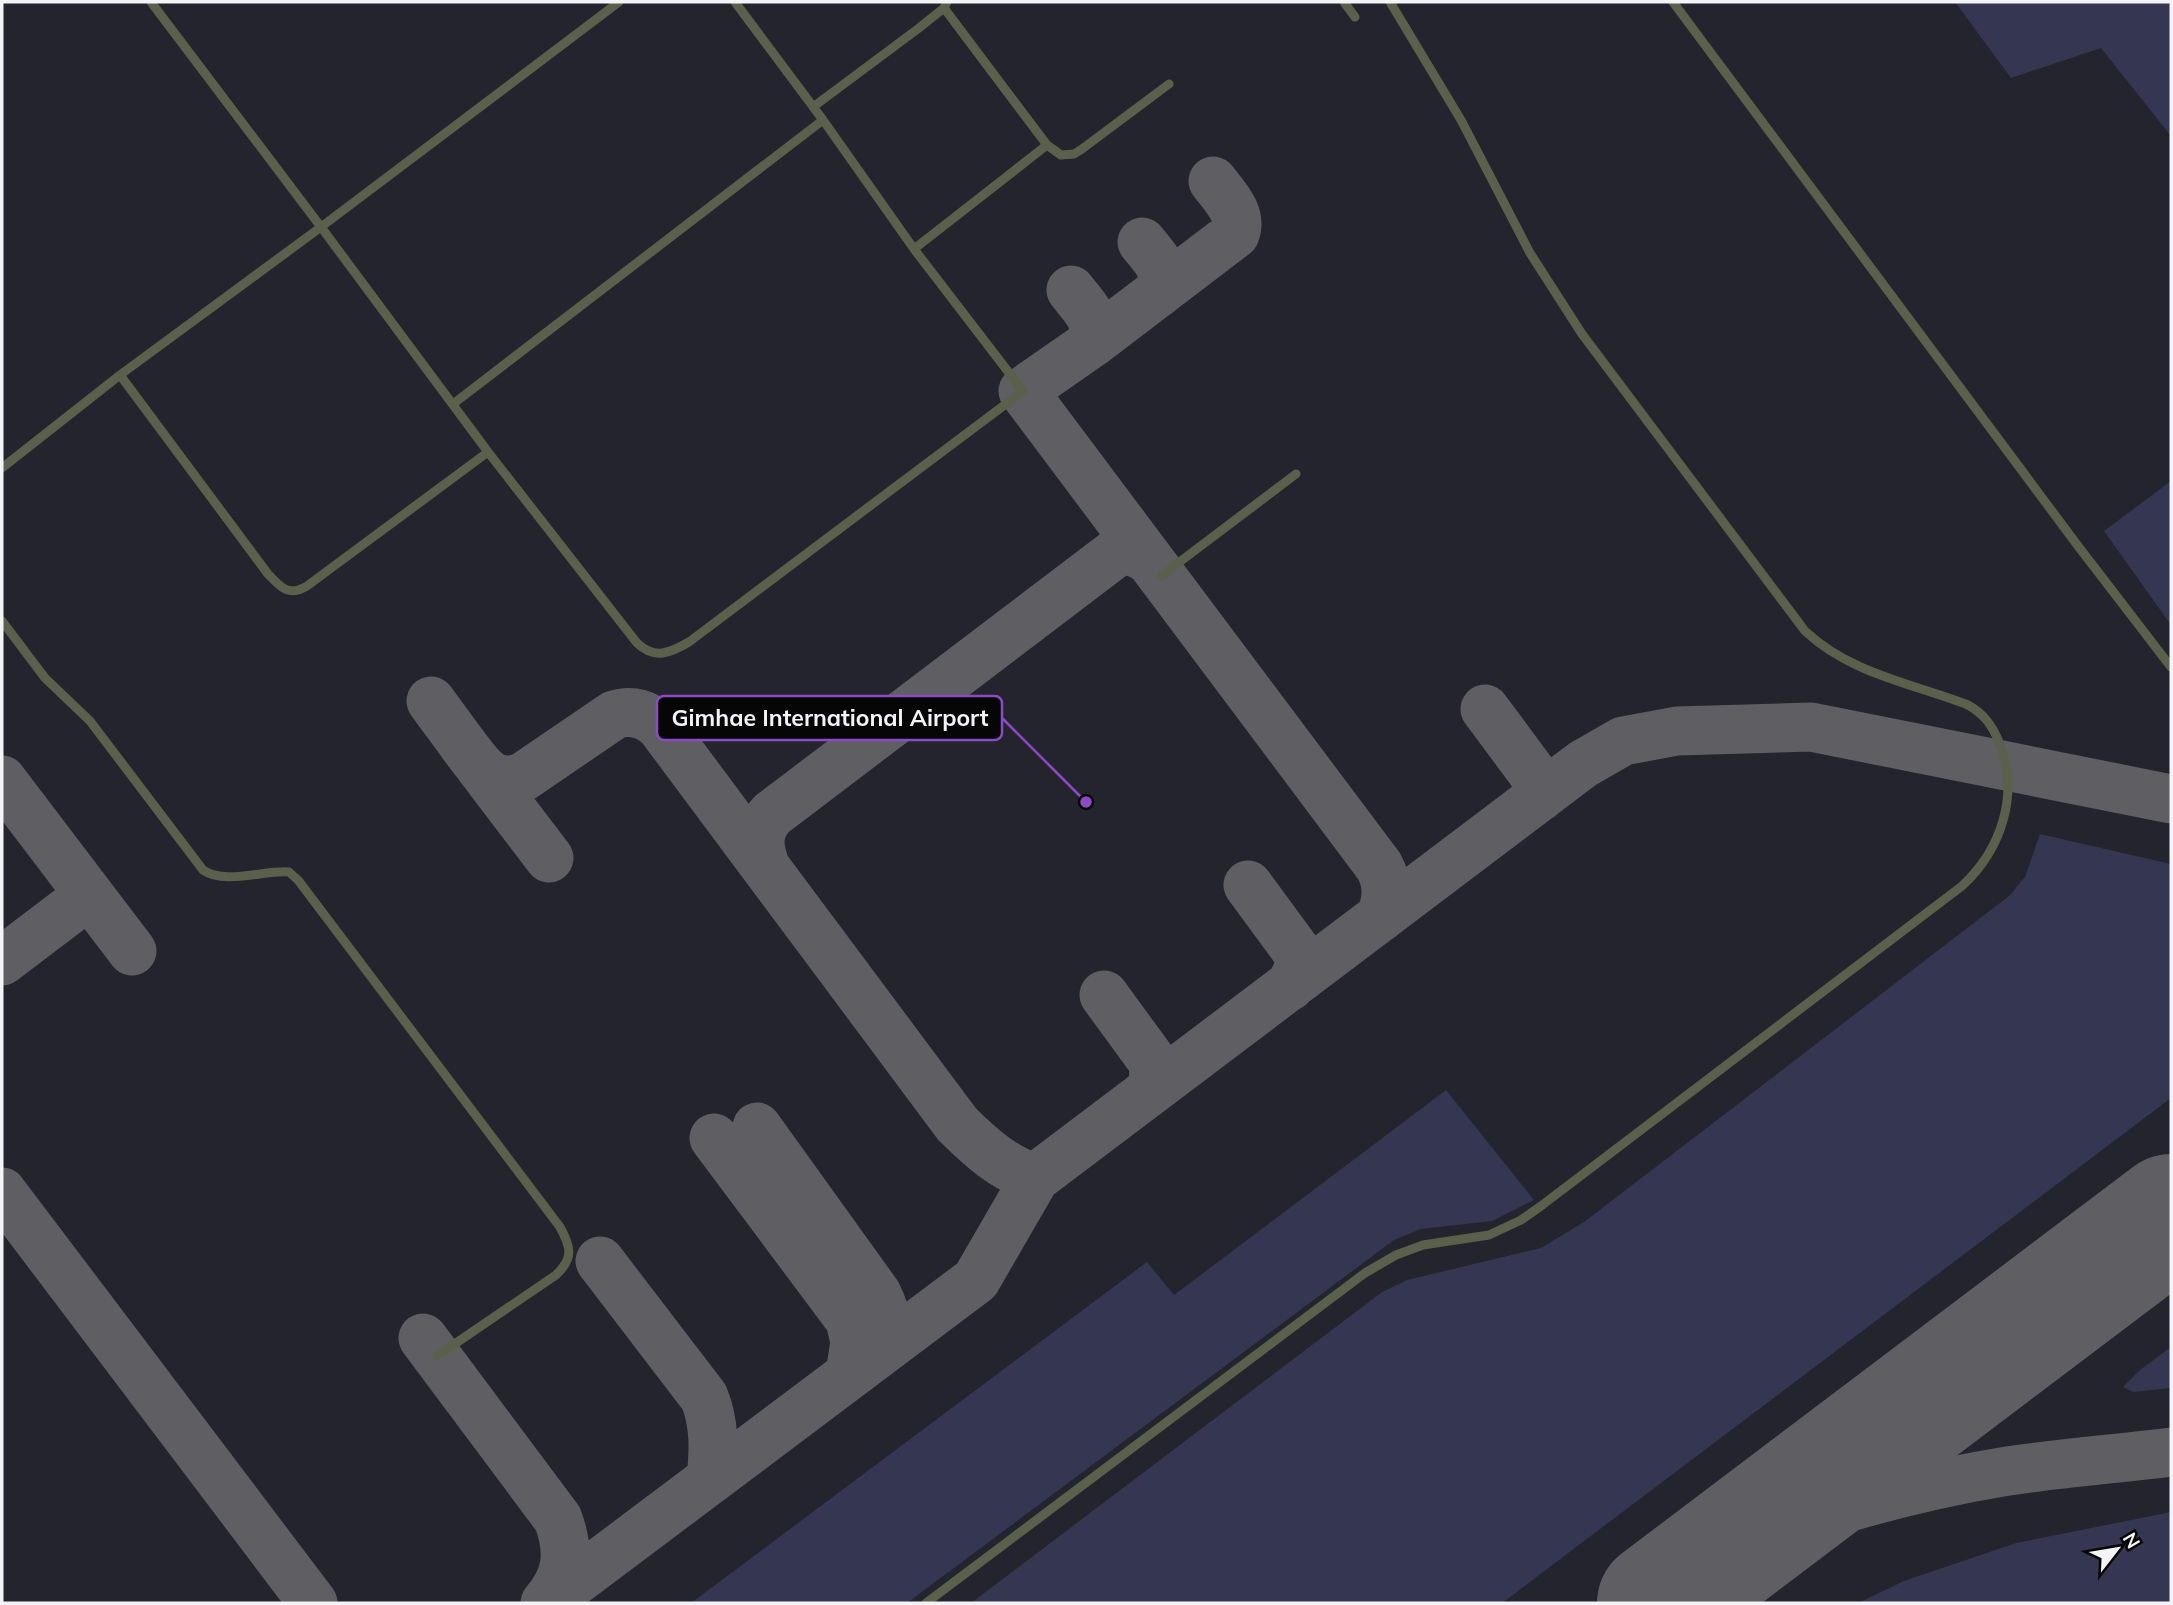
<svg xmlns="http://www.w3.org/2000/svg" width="2173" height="1605" font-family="Mulish,sans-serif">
  <rect width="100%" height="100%" fill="#1b1b1f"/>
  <path fill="#23242d" d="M2 2H2171V1603H2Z"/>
  <path fill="#353651" d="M1955 2H2171V136L2101 48 2011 78Z
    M2171 481V625L2104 531Z
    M2040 834 2171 864V1098L1502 1603H971L1382 1292 1407 1280 1541 1248 1584 1222 2009 896 2025 877Z
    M1446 1090 1534 1200 1492 1221 1421 1229 1394 1240 907 1603H691L1147 1262 1174 1295Z
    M2171 1347V1388L2133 1392 2123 1387 2140 1370Z
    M2171 1512V1603H1858L1904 1581 2016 1543Z"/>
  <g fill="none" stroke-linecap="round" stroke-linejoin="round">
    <path stroke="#5f5f63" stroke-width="49" d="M1213 181C1225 197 1243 214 1235 234L1092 343 1023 391 1379 866C1389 884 1387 899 1381 917
      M1142 242C1156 260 1169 269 1158 293
      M1071 290C1085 309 1099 318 1092 343
      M431 701C441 715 451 728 461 742 478 764 491 789 523 777L614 715C632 709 648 714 661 727L957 1124C979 1146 1004 1169 1035 1178
      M1485 709 1534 775 1540 797
      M479 766 549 858
      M2 780 132 951
      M765 865C758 846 757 830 772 814L1117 552C1130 549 1138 553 1148 559
      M1248 885 1298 953 1299 969 1290 986
      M2 961 89 895
      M1104 995 1153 1062 1154 1076 1151 1090
      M757 1127 877 1294C890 1319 886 1328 878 1353
      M714 1138 850 1320 855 1342 850 1374
      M2 1192 313 1603
      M600 1261 704 1397C715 1423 714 1451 711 1479
      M423 1338 558 1519C570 1552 568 1576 545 1603
      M1736 1545C1821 1513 1911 1487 2002 1472 2058 1463 2115 1459 2171 1452
      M546 1603 976 1280 1035 1178 1583 764 1623 741 1677 731 1811 727 2171 799"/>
    <path stroke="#5f5f63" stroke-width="124" d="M1659 1603 2171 1216"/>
    <path stroke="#5a604b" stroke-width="9" d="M151 2 321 227 488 452 637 643C655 660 670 653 689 642L1023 391 914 249 823 120 735 2
      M1344 2 1355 17
      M1673 2 2078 546 2171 667
      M944 8 1047 145 1061 155 1074 154 1082 149 1169 84
      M813 107 919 28 944 8 947 2
      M914 249 1047 145
      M120 375 268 574C281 588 289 597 307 586L488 452
      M453 404 823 120
      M2 468 120 375 321 227 619 2
      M1161 576 1296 474
      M2 621 45 678 90 721 203 870C224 885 264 870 289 872L298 880 560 1227C571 1247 574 1258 556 1275L437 1356
      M926 1603 1365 1273 1396 1255 1423 1245 1489 1235 1521 1220 1541 1206 1962 886C2002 849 2020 793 1999 742 1992 725 1984 714 1968 705 1911 683 1851 674 1805 631L1582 334 1530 253 1461 120 1390 2"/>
  </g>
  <path fill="none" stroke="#8d4ac7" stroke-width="2.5" d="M1086 802L1002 718"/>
  <circle fill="#8d4ac7" stroke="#060607" stroke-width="2.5" cx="1086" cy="802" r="7"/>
  <rect fill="#060607" stroke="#8d4ac7" stroke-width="2.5" x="657" y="696" width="345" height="44" rx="7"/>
  <g font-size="23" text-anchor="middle" font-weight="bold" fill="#f4f4f7">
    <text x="830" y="726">Gimhae International Airport</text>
  </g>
  <rect width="2173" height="1605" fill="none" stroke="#f4f4f7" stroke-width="7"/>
  <g transform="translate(2117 1549) rotate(59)" stroke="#060607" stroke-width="5" paint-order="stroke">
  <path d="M0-5L12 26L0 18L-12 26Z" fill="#f4f4f7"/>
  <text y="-10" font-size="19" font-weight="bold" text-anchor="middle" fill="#f4f4f7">N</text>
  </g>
</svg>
